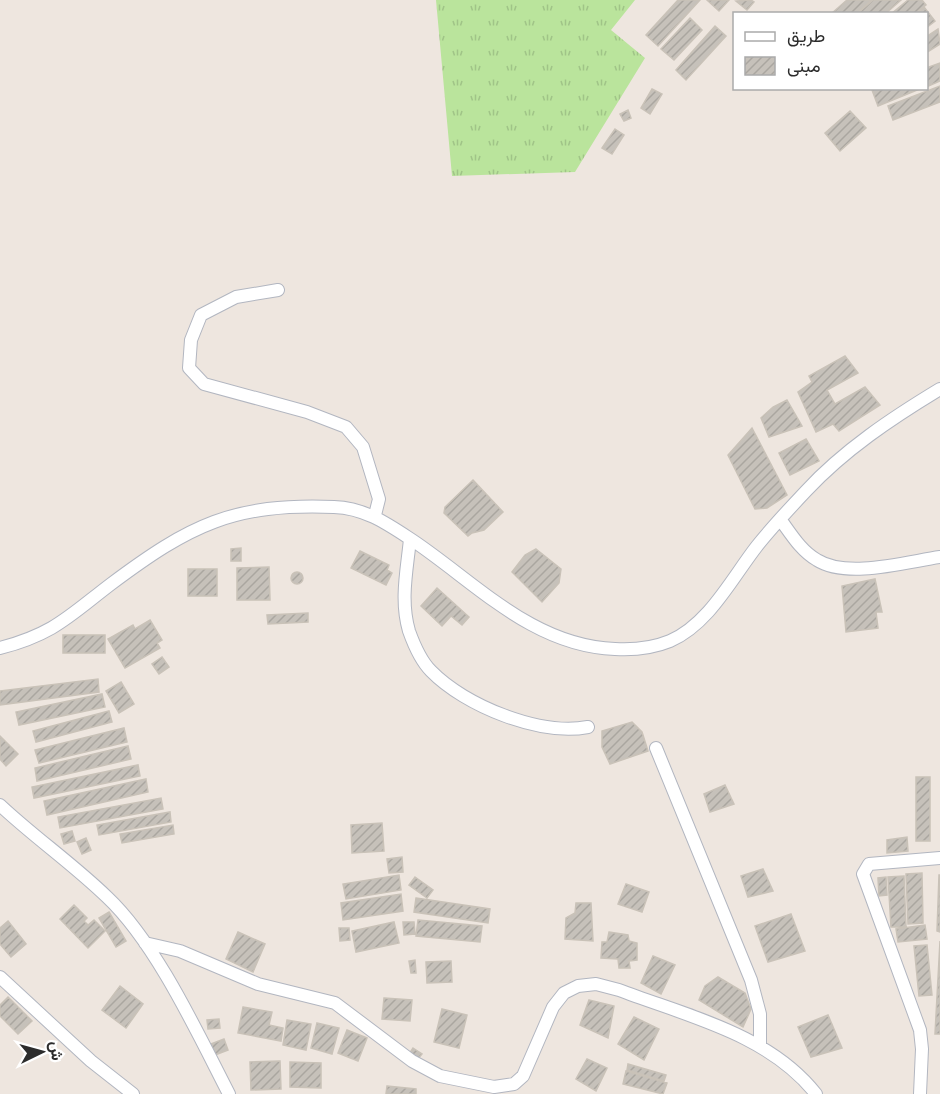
<svg xmlns="http://www.w3.org/2000/svg" width="940" height="1094" font-family="Manrope,Vazirmatn,sans-serif">
  <defs>
    <pattern id="grass-tufts" width="24" height="20" patternUnits="userSpaceOnUse" patternTransform="scale(1.5)"><rect width="24" height="20" fill="#bae49c"/><path d="M3 7l-1-3M5 7V3M7 7l1-3M15 17l-1-3M17 17v-4M19 17l1-3" fill="none" stroke="#a0c487"/></pattern>
    <pattern id="building-hatch" width="6" height="6" patternUnits="userSpaceOnUse" patternTransform="scale(1.5)"><rect width="6" height="6" fill="#c6c1ba"/><path d="M-1 1l2-2M0 6l6-6M5 7l2-2" fill="none" stroke="#aaa6a0"/></pattern>
  </defs>
  <rect width="100%" height="100%" fill="#eee6df"/>
  <path fill="url(#grass-tufts)" d="M436 0H635L611 30 645 58 575 172 452 176Z"/>
  <path fill="url(#building-hatch)" stroke="#c9c2b8" stroke-width="1.5" d="M678 0H700L658 46 646 35Z
    M707 0H729L719 11Z
    M751 0 754 2 747 10 736 1Z
    M847 0H872L856 14H831Z
    M873 0H901L885 14H857Z
    M908 0H922L926 5 915 14H891Z
    M924 7 935 21 926 28V14H916Z
    M690 18 702 30 674 60 661 49Z
    M715 26 726 36 686 80 676 70Z
    M938 29 940 44 926 53V37Z
    M940 63V81L926 87V68Z
    M940 86V102L893 120 888 106Z
    M877 88H922L878 106 872 90Z
    M652 89 662 94 650 114 641 108Z
    M628 110 631 118 624 121 620 114Z
    M850 111 866 128 840 151 825 133Z
    M615 129 624 135 612 154 602 148Z
    M845 356 858 373 827 390 835 404 865 387 880 405 839 431 833 424 816 432 798 392 812 382 809 376Z
    M787 400 802 426 769 437 761 418 773 407Z
    M752 428 787 495 767 508 755 509 728 455Z
    M806 439 819 461 790 475 779 453Z
    M473 480 503 512 484 530 472 533 468 536 444 513 445 507Z
    M241 548V561H231V549Z
    M536 549 561 569 559 583 542 602 512 572 525 555Z
    M360 551 389 565 387 570 392 573 386 585 351 568Z
    M269 567 270 600H237V568Z
    M188 569H217V596H188Z
    M291 578a6 6 0 1 1 12 0a6 6 0 1 1-12 0Z
    M875 579 882 612H876L878 628 846 632 842 586Z
    M437 588 469 617 462 625 451 616 442 626 421 606Z
    M308 613V622L268 624 267 615Z
    M150 620 162 640 157 643 160 648 125 668 108 639 133 625 135 629Z
    M63 635H105V653H63Z
    M162 657 169 667 159 674 152 664Z
    M98 679 99 692 0 705V691Z
    M121 682 134 704 119 713 106 691Z
    M102 694 105 707 19 725 16 712Z
    M109 711 112 722 36 742 33 731Z
    M632 722 642 732 648 751 610 764 602 747V731Z
    M124 728 127 742 39 763 35 750Z
    M0 736 18 754 6 766 0 759Z
    M128 746 131 759 37 781 35 768Z
    M138 765 140 776 34 798 32 787Z
    M916 777H930V841H916Z
    M146 779 148 792 47 815 44 801Z
    M725 785 734 804 710 812 704 794Z
    M161 798 163 809 60 828 58 817Z
    M170 812 171 822 99 835 97 825Z
    M382 823 384 851 352 853 351 825Z
    M173 825 174 834 122 843 120 834Z
    M72 831 75 841 64 844 61 834Z
    M907 837 908 851 887 853V840Z
    M86 838 91 850 82 854 77 842Z
    M402 857 403 872 389 873 387 859Z
    M763 869 773 891 748 897 741 876Z
    M922 873 923 923 908 924 906 874Z
    M399 875 401 890 346 899 343 884Z
    M939 875H940V932L937 931Z
    M904 876 906 927H891L888 877Z
    M415 877 433 890 427 898 409 885Z
    M886 877 887 895 879 896 878 878Z
    M626 884 649 892 642 912 618 904Z
    M401 894 403 911 343 920 341 903Z
    M416 898 490 909 488 923 414 912Z
    M576 903H591L593 941 565 939 566 918 575 913Z
    M74 905 87 918 84 921 88 925 94 920 105 931 88 948 60 919Z
    M109 912 126 941 116 947 99 918Z
    M791 914 805 951 768 962 755 926Z
    M418 920 482 926 480 942 416 936Z
    M8 921 26 944 11 957 0 944V928Z
    M394 922 399 943 356 952 352 931Z
    M403 922H414L415 934 404 935Z
    M925 925 927 939 898 942 896 929Z
    M339 928H349L350 940 340 941Z
    M238 932 265 944 253 972 226 959Z
    M609 932 628 935 629 941 637 943V960L629 961 630 968H619L618 959 601 958 602 942H607Z
    M940 941V1034H935Z
    M927 945 932 995 919 996 914 946Z
    M653 956 675 965 661 994 641 983Z
    M415 960 416 973H411L409 961Z
    M451 961 452 982 427 983 426 962Z
    M718 977 745 993 751 1009 743 1027 699 1000 705 986Z
    M120 986 143 1004 126 1028 102 1010Z
    M8 997 32 1021 18 1034 0 1016V1005Z
    M384 998 412 1000 410 1021 382 1019Z
    M589 1000 614 1006 608 1038 580 1025Z
    M243 1007 272 1012 269 1025 283 1028 281 1041 238 1033Z
    M442 1009 467 1015 459 1048 434 1042Z
    M828 1015 842 1048 811 1057 798 1027Z
    M634 1017 659 1029 644 1060 618 1044Z
    M219 1019 220 1028 208 1029 207 1020Z
    M287 1020 311 1024 306 1050 283 1045Z
    M317 1023 339 1028 332 1054 311 1048Z
    M347 1030 367 1038 358 1061 338 1053Z
    M224 1039 228 1050 215 1055 211 1044Z
    M413 1048 422 1054 417 1060 409 1054Z
    M587 1059 607 1068 596 1091 576 1079Z
    M280 1061 281 1089 251 1090 250 1062Z
    M290 1062 321 1063V1088L290 1087Z
    M628 1064 666 1075 664 1081 627 1070Z
    M626 1071 667 1083 663 1094 623 1084Z
    M387 1086 416 1089V1094H386Z"/>
  <g fill="none" stroke-linecap="round" stroke-linejoin="round">
    <defs>
      <path id="minor" d="M278 290 236 297 201 315 191 340 189 368 204 384 307 412 346 427 363 447 379 499 375 515
        M780 519C791 534 801 551 817 560 847 579 906 562 940 557
        M410 539C407 570 400 600 409 631 414 645 421 661 431 671 465 706 540 736 588 727
        M0 648C54 634 69 616 111 584 190 525 233 503 334 507 366 508 389 525 415 542 478 585 534 646 615 649 633 650 653 648 670 641 709 624 732 578 757 546 772 527 789 509 806 491 844 450 892 418 940 389
        M656 748 751 980 760 1014V1045
        M0 805C34 837 73 864 107 897 156 943 198 1034 229 1094
        M145 943 180 951 258 984 335 1003 412 1061 440 1076 494 1087 514 1084 523 1076 553 1007 564 993 578 986 596 984 619 990C687 1016 769 1034 816 1094
        M0 977 91 1061 133 1094
        M920 1094 922 1049 920 1030 863 874 869 864 940 858"/>
    </defs>
    <use href="#minor" stroke="#b2b6c0" stroke-width="14"/>
    <use href="#minor" stroke="#fff" stroke-width="12"/>
  </g>
  <rect x="733" y="12" width="195" height="78" fill="#ffffff" stroke="#ababab" stroke-width="1.5"/>
  <rect x="745" y="32" width="30" height="9" fill="#ffffff" stroke="#ababab" stroke-width="1.5"/>
  <text x="787" y="42" font-size="18" fill="#2c2c2c">طريق</text>
  <rect x="745" y="57" width="30" height="18" fill="url(#building-hatch)" stroke="#ababab" stroke-width="1.5"/>
  <text x="787" y="72" font-size="18" fill="#2c2c2c">مبنى</text>
  <g transform="translate(42 1052) rotate(85)" stroke="#ffffff" stroke-width="4.5" paint-order="stroke">
  <path d="M0-4.5L10 22L0 15L-10 22Z" fill="#2c2c2c"/>
  <text y="-9" font-size="16" font-weight="bold" text-anchor="middle" fill="#2c2c2c">ش</text>
  </g>
</svg>
